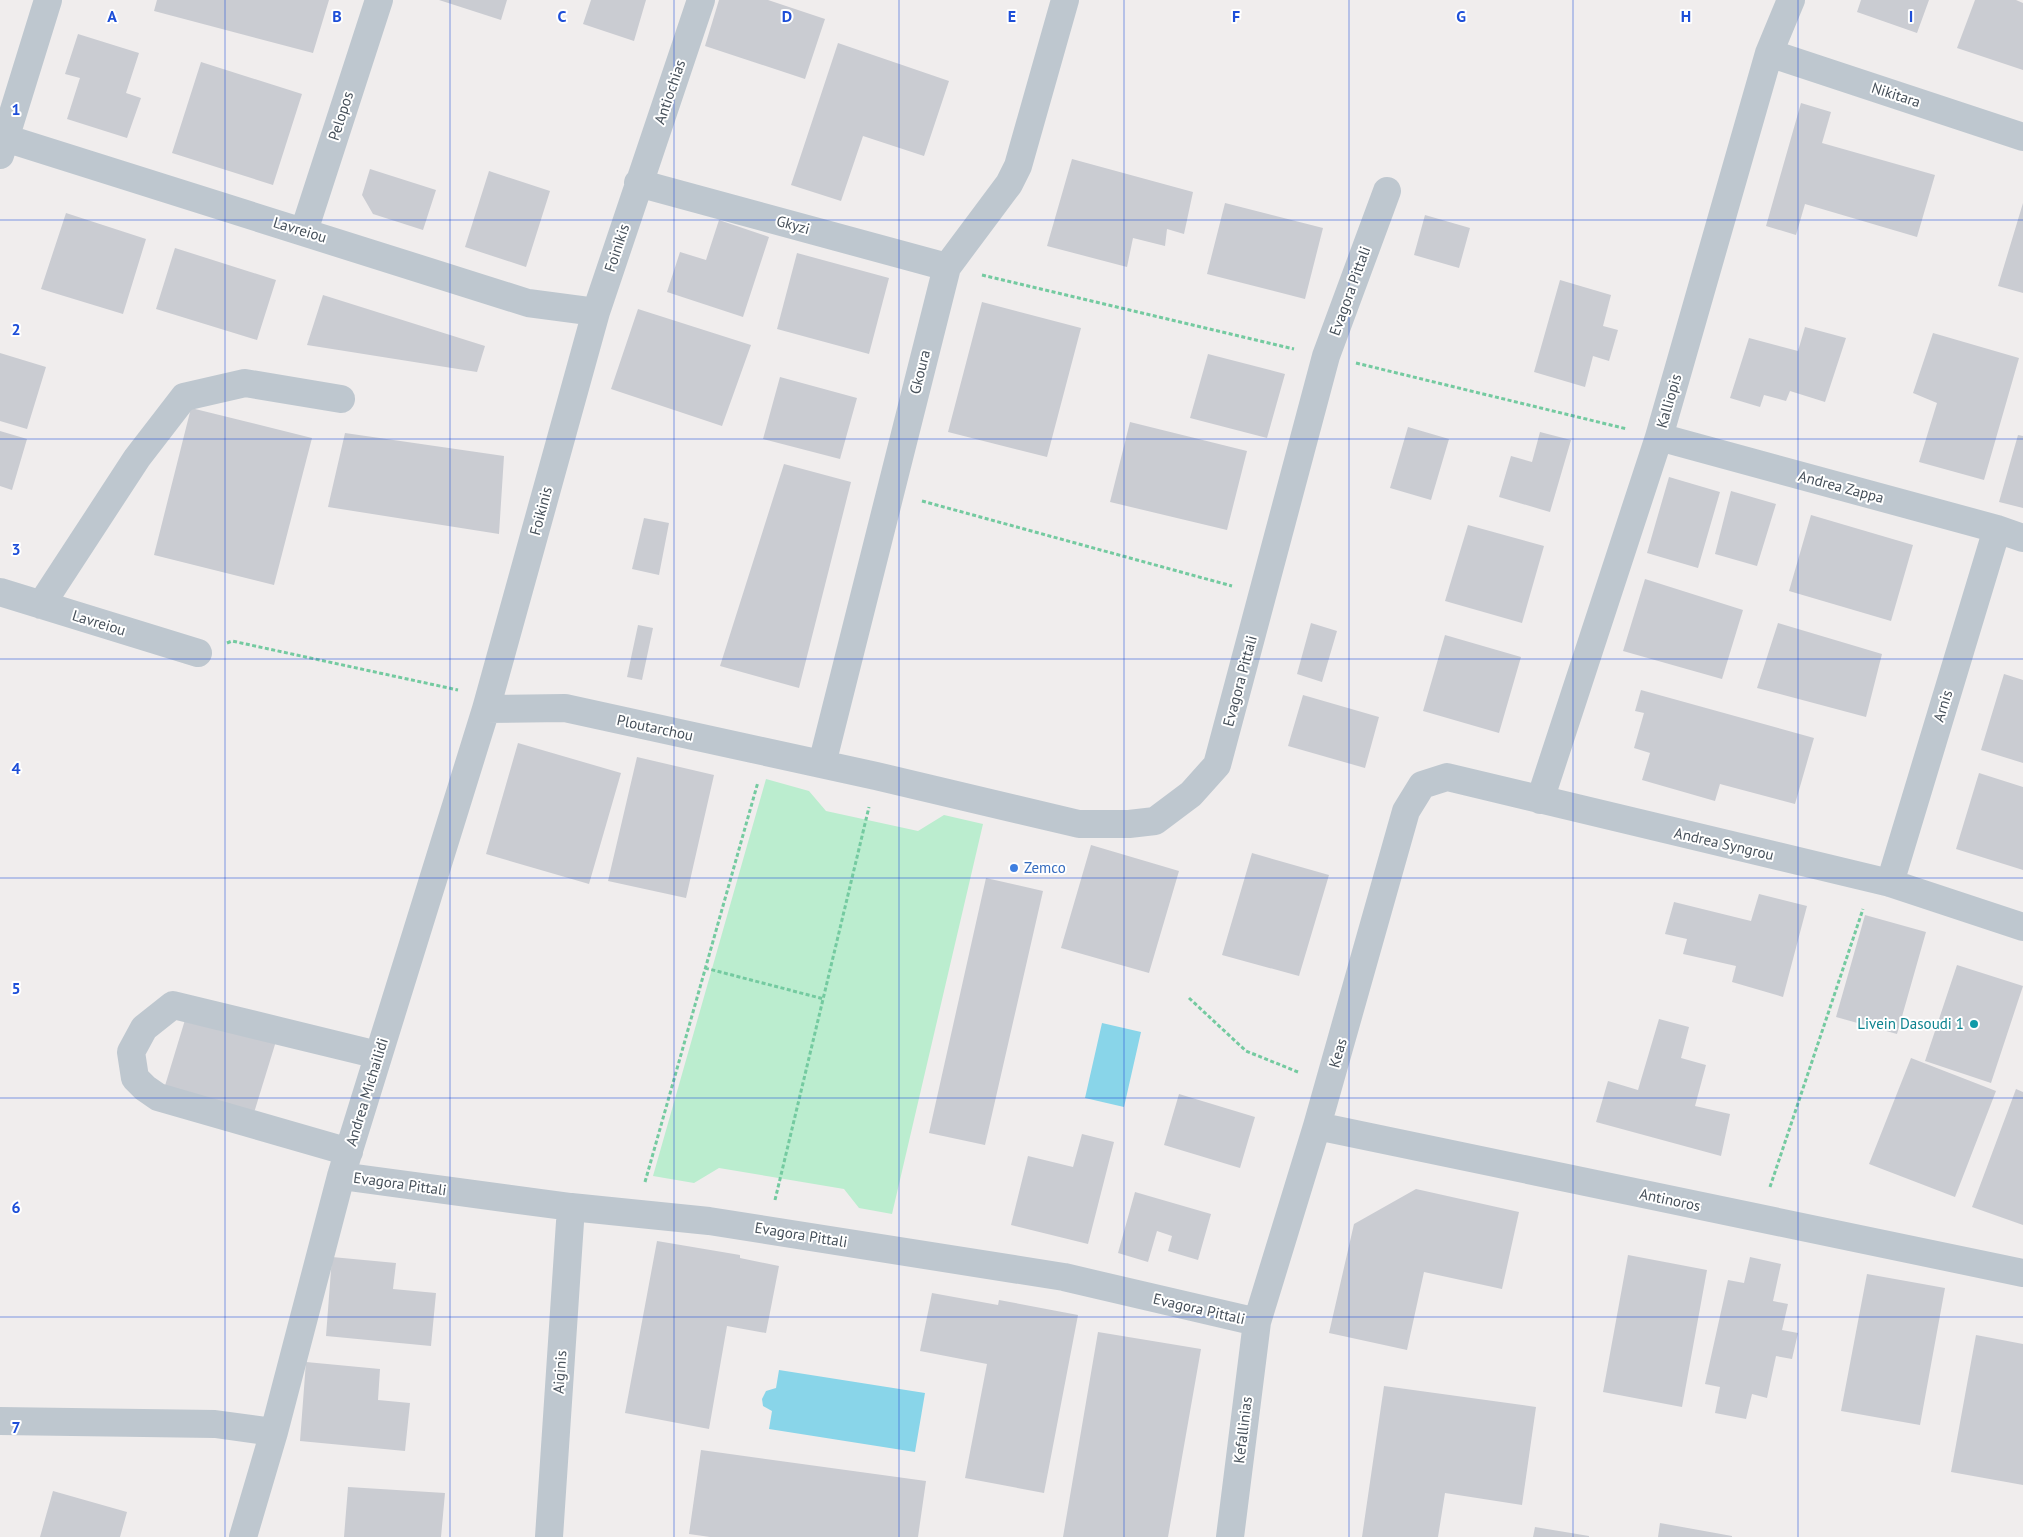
<svg xmlns="http://www.w3.org/2000/svg" width="2023" height="1537" font-family="'PT Sans',sans-serif">
  <rect width="100%" height="100%" fill="#f0eded"/>
  <path fill="#bbedcf" d="M766 779 809 791 826 811 918 831 944 815 983 824 892 1214 859 1208 844 1189 719 1168 694 1183 653 1176Z"/>
  <path fill="#89d5e9" d="M1102 1023 1141 1032 1124 1107 1085 1098Z
    M779 1370 925 1393 915 1452 769 1429 772 1411 763 1406 762 1399 766 1391 776 1388Z"/>
  <path fill="#caccd2" d="M157 0H329L313 53 154 11Z
    M439 0H507L501 20Z
    M591 0H646L634 41 583 24Z
    M719 0H768L825 19 805 79 705 46Z
    M1861 0H1929L1917 33 1857 12Z
    M1975 0H2016L2023 3V70L1957 48Z
    M78 34 139 53 126 93 141 98 127 138 67 119 80 78 65 74Z
    M838 43 949 81 924 156 863 136 841 201 791 185Z
    M201 62 302 94 273 185 172 153Z
    M1801 103 1831 112 1822 143 1935 175 1917 237 1805 204 1796 235 1766 226Z
    M1072 159 1193 192 1184 234 1167 229 1165 246 1133 238 1127 267 1047 246Z
    M370 169 436 190 423 230 373 214 362 195Z
    M489 171 550 191 526 267 465 247Z
    M1225 203 1323 228 1305 299 1207 274Z
    M2023 203V293L1998 286Z
    M66 213 146 239 123 314 41 289Z
    M1425 215 1470 228 1459 268 1414 255Z
    M719 220 769 237 743 317 667 292 680 252 706 260Z
    M175 248 276 280 257 340 156 309Z
    M797 253 889 278 869 354 777 329Z
    M1560 280 1611 295 1603 326 1618 330 1609 361 1593 356 1585 387 1534 372Z
    M323 295 485 346 477 372 307 345Z
    M982 302 1081 328 1047 457 948 432Z
    M638 309 751 345 722 426 611 389Z
    M1805 327 1846 338 1825 402 1790 391 1786 401 1764 395 1760 407 1730 398 1749 338 1798 351Z
    M1933 333 2019 358 1984 480 1919 462 1937 403 1913 393Z
    M0 353 46 367 27 429 0 421Z
    M1208 354 1285 374 1267 438 1190 418Z
    M780 377 857 398 840 459 763 439Z
    M191 408 312 438 274 585 154 555Z
    M1130 422 1247 451 1227 530 1110 502Z
    M1408 427 1449 439 1431 500 1390 488Z
    M0 431 27 439 12 490 0 486Z
    M1540 432 1571 440 1550 512 1499 497 1511 456 1532 462Z
    M345 433 504 456 499 534 328 507Z
    M2018 435 2023 436V508L1999 502Z
    M784 464 851 482 799 688 720 666Z
    M1669 477 1720 492 1698 568 1647 553Z
    M1731 491 1776 504 1757 566 1715 554Z
    M1811 515 1913 545 1891 621 1789 591Z
    M644 518 669 523 659 575 632 569Z
    M1468 525 1544 546 1522 623 1445 601Z
    M1645 579 1743 610 1722 679 1623 651Z
    M1311 623 1337 631 1322 682 1297 674Z
    M1778 623 1882 654 1866 717 1757 688Z
    M638 625 653 628 642 680 627 677Z
    M1445 635 1521 657 1499 733 1423 711Z
    M2004 674 2023 680V763L1981 750Z
    M1641 690 1814 738 1795 804 1720 784 1715 801 1642 780 1650 753 1634 748 1644 713 1635 711Z
    M1303 695 1379 717 1365 768 1288 746Z
    M518 743 621 773 589 884 486 854Z
    M637 757 714 775 686 898 608 881Z
    M1979 773 2023 787V870L1956 849Z
    M1091 845 1179 871 1149 973 1061 948Z
    M1252 853 1329 875 1299 976 1222 955Z
    M986 878 1043 891 985 1145 929 1133Z
    M1759 894 1807 906 1783 997 1732 982 1736 966 1683 954 1687 939 1665 934 1674 902 1751 921Z
    M1865 915 1926 932 1897 1034 1836 1017Z
    M1957 965 2023 986 1991 1083 1925 1061Z
    M188 1010 277 1038 253 1116 164 1089Z
    M1659 1019 1689 1027 1681 1058 1706 1065 1695 1106 1730 1114 1721 1156 1596 1122 1608 1081 1638 1090Z
    M1911 1058 1996 1091 1955 1197 1869 1164Z
    M2016 1089 2023 1092V1225L1972 1207Z
    M1179 1094 1255 1117 1240 1168 1164 1145Z
    M1082 1134 1114 1142 1088 1244 1011 1225 1028 1156 1073 1167Z
    M1416 1189 1519 1212 1502 1289 1424 1272 1407 1350 1329 1333 1354 1224Z
    M1135 1192 1211 1214 1198 1260 1168 1251 1172 1236 1157 1231 1148 1262 1118 1253Z
    M657 1241 740 1255V1258L779 1266 766 1333 727 1326 709 1429 625 1413Z
    M1628 1255 1707 1270 1682 1407 1603 1392Z
    M332 1257 396 1263 393 1289 436 1293 431 1346 326 1336Z
    M1750 1257 1781 1264 1773 1301 1788 1304 1782 1330 1798 1333 1792 1359 1776 1356 1767 1398 1752 1394 1746 1419 1715 1413 1720 1387 1705 1384 1728 1280 1744 1283Z
    M1867 1274 1945 1288 1920 1425 1841 1411Z
    M932 1293 998 1305 999 1300 1078 1315 1044 1493 965 1478 987 1364 920 1351Z
    M1098 1332 1201 1349 1168 1537H1063Z
    M1976 1335 2023 1344V1485L1951 1472Z
    M306 1362 380 1369 378 1400 410 1403 405 1451 300 1441Z
    M1384 1386 1536 1407 1522 1505 1445 1493 1438 1537H1362Z
    M701 1450 926 1481 918 1537H710L689 1534Z
    M348 1487 445 1493 441 1537H344Z
    M53 1491 127 1512 120 1537H40Z
    M1660 1523 1732 1536V1537H1658Z
    M1535 1527 1589 1536V1537H1533Z"/>
  <g fill="none" stroke-linecap="round" stroke-linejoin="round">
    <path stroke="#74caa0" stroke-width="3" stroke-dasharray="4 2.5" stroke-linecap="butt" d="M982 275 1294 349
      M1356 363 1627 429
      M922 501 1232 586
      M227 643 232 641 458 690
      M705 968 824 999
      M1189 998 1246 1051 1298 1072
      M645 1182 758 782
      M1770 1187 1863 909
      M775 1200 869 807"/>
    <path stroke="#bec7cf" stroke-width="28" d="M1769 53 2023 137
      M5 138 528 303 596 312
      M0 155 48 0
      M638 183 947 267
      M304 231 379 0
      M1659 437 1997 529 2023 538
      M0 592 198 653
      M41 605 137 458 184 397 245 383 341 399
      M486 709 565 708 876 776 1079 824H1129L1155 821 1191 794 1217 765 1326 356 1387 191
      M822 764 947 267 1009 184 1018 166 1065 0
      M1540 800 1659 437 1769 53 1791 0
      M1890 883 1997 529
      M1317 1126 2023 1273
      M349 1152 158 1097 145 1088 135 1078 131 1052 144 1028 173 1005 378 1055
      M341 1176 571 1207 709 1221 1064 1277 1257 1322
      M0 1421 215 1424 274 1432
      M243 1537 274 1432 341 1176 486 709 596 312 701 0
      M549 1537 571 1207
      M1230 1537 1257 1322 1317 1126 1406 811 1422 785 1447 777 1890 883 2023 927"/>
  </g>
  <path fill="none" stroke="#1d4ed8" stroke-width="1" stroke-opacity="0.55" d="M225 0V1537M450 0V1537M674 0V1537M899 0V1537M1124 0V1537M1349 0V1537M1573 0V1537M1798 0V1537M0 220H2023M0 439H2023M0 659H2023M0 878H2023M0 1098H2023M0 1317H2023"/>
  <circle fill="#3f7fe0" stroke="#fff" stroke-width="2" cx="1014" cy="868" r="5"/>
  <circle fill="#0f9aa8" stroke="#fff" stroke-width="2" cx="1974" cy="1024" r="5"/>
  <g text-anchor="middle" stroke-width="4" stroke-linejoin="round" paint-order="stroke">
    <g font-size="15" fill="#46505a" stroke="#fff">
      <text transform="translate(670 92) rotate(-71)" y="5">Antiochias</text>
      <text transform="translate(1896 95) rotate(18)" y="5">Nikitara</text>
      <text transform="translate(341 116) rotate(-72)" y="5">Pelopos</text>
      <text transform="translate(793 225) rotate(15)" y="5">Gkyzi</text>
      <text transform="translate(300 230) rotate(17)" y="5">Lavreiou</text>
      <text transform="translate(617 248) rotate(-72)" y="5">Foinikis</text>
      <text transform="translate(1350 291) rotate(-70)" y="5">Evagora Pittali</text>
      <text transform="translate(920 372) rotate(-76)" y="5">Gkoura</text>
      <text transform="translate(1669 401) rotate(-74)" y="5">Kalliopis</text>
      <text transform="translate(1841 487) rotate(15)" y="5">Andrea Zappa</text>
      <text transform="translate(541 511) rotate(-75)" y="5">Foikinis</text>
      <text transform="translate(99 623) rotate(17)" y="5">Lavreiou</text>
      <text transform="translate(1240 681) rotate(-75)" y="5">Evagora Pittali</text>
      <text transform="translate(1943 706) rotate(-73)" y="5">Arnis</text>
      <text transform="translate(655 728) rotate(12)" y="5">Ploutarchou</text>
      <text transform="translate(1724 844) rotate(13)" y="5">Andrea Syngrou</text>
      <text transform="translate(1338 1053) rotate(-74)" y="5">Keas</text>
      <text transform="translate(367 1092) rotate(-73)" y="5">Andrea Michailidi</text>
      <text transform="translate(400 1184) rotate(8)" y="5">Evagora Pittali</text>
      <text transform="translate(1670 1200) rotate(12)" y="5">Antinoros</text>
      <text transform="translate(801 1235) rotate(9)" y="5">Evagora Pittali</text>
      <text transform="translate(1199 1309) rotate(13)" y="5">Evagora Pittali</text>
      <text transform="translate(560 1372) rotate(-86)" y="5">Aiginis</text>
      <text transform="translate(1243 1430) rotate(-83)" y="5">Kefallinias</text>
    </g>
    <g font-size="15" fill="#366cbe" stroke="#fff" text-anchor="start">
      <text x="1024" y="873">Zemco</text>
    </g>
    <g font-size="15" fill="#0d838f" stroke="#fff" text-anchor="end">
      <text x="1964" y="1029">Livein Dasoudi 1</text>
    </g>
  </g>
  <g font-size="16" text-anchor="middle" font-weight="bold" fill="#1d4ed8" stroke="#fff" stroke-width="4" stroke-linejoin="round" paint-order="stroke">
    <text x="112" y="22">A</text>
    <text x="337" y="22">B</text>
    <text x="562" y="22">C</text>
    <text x="787" y="22">D</text>
    <text x="1012" y="22">E</text>
    <text x="1236" y="22">F</text>
    <text x="1461" y="22">G</text>
    <text x="1686" y="22">H</text>
    <text x="1911" y="22">I</text>
    <text x="16" y="115">1</text>
    <text x="16" y="335">2</text>
    <text x="16" y="555">3</text>
    <text x="16" y="774">4</text>
    <text x="16" y="994">5</text>
    <text x="16" y="1213">6</text>
    <text x="16" y="1433">7</text>
  </g>
</svg>
